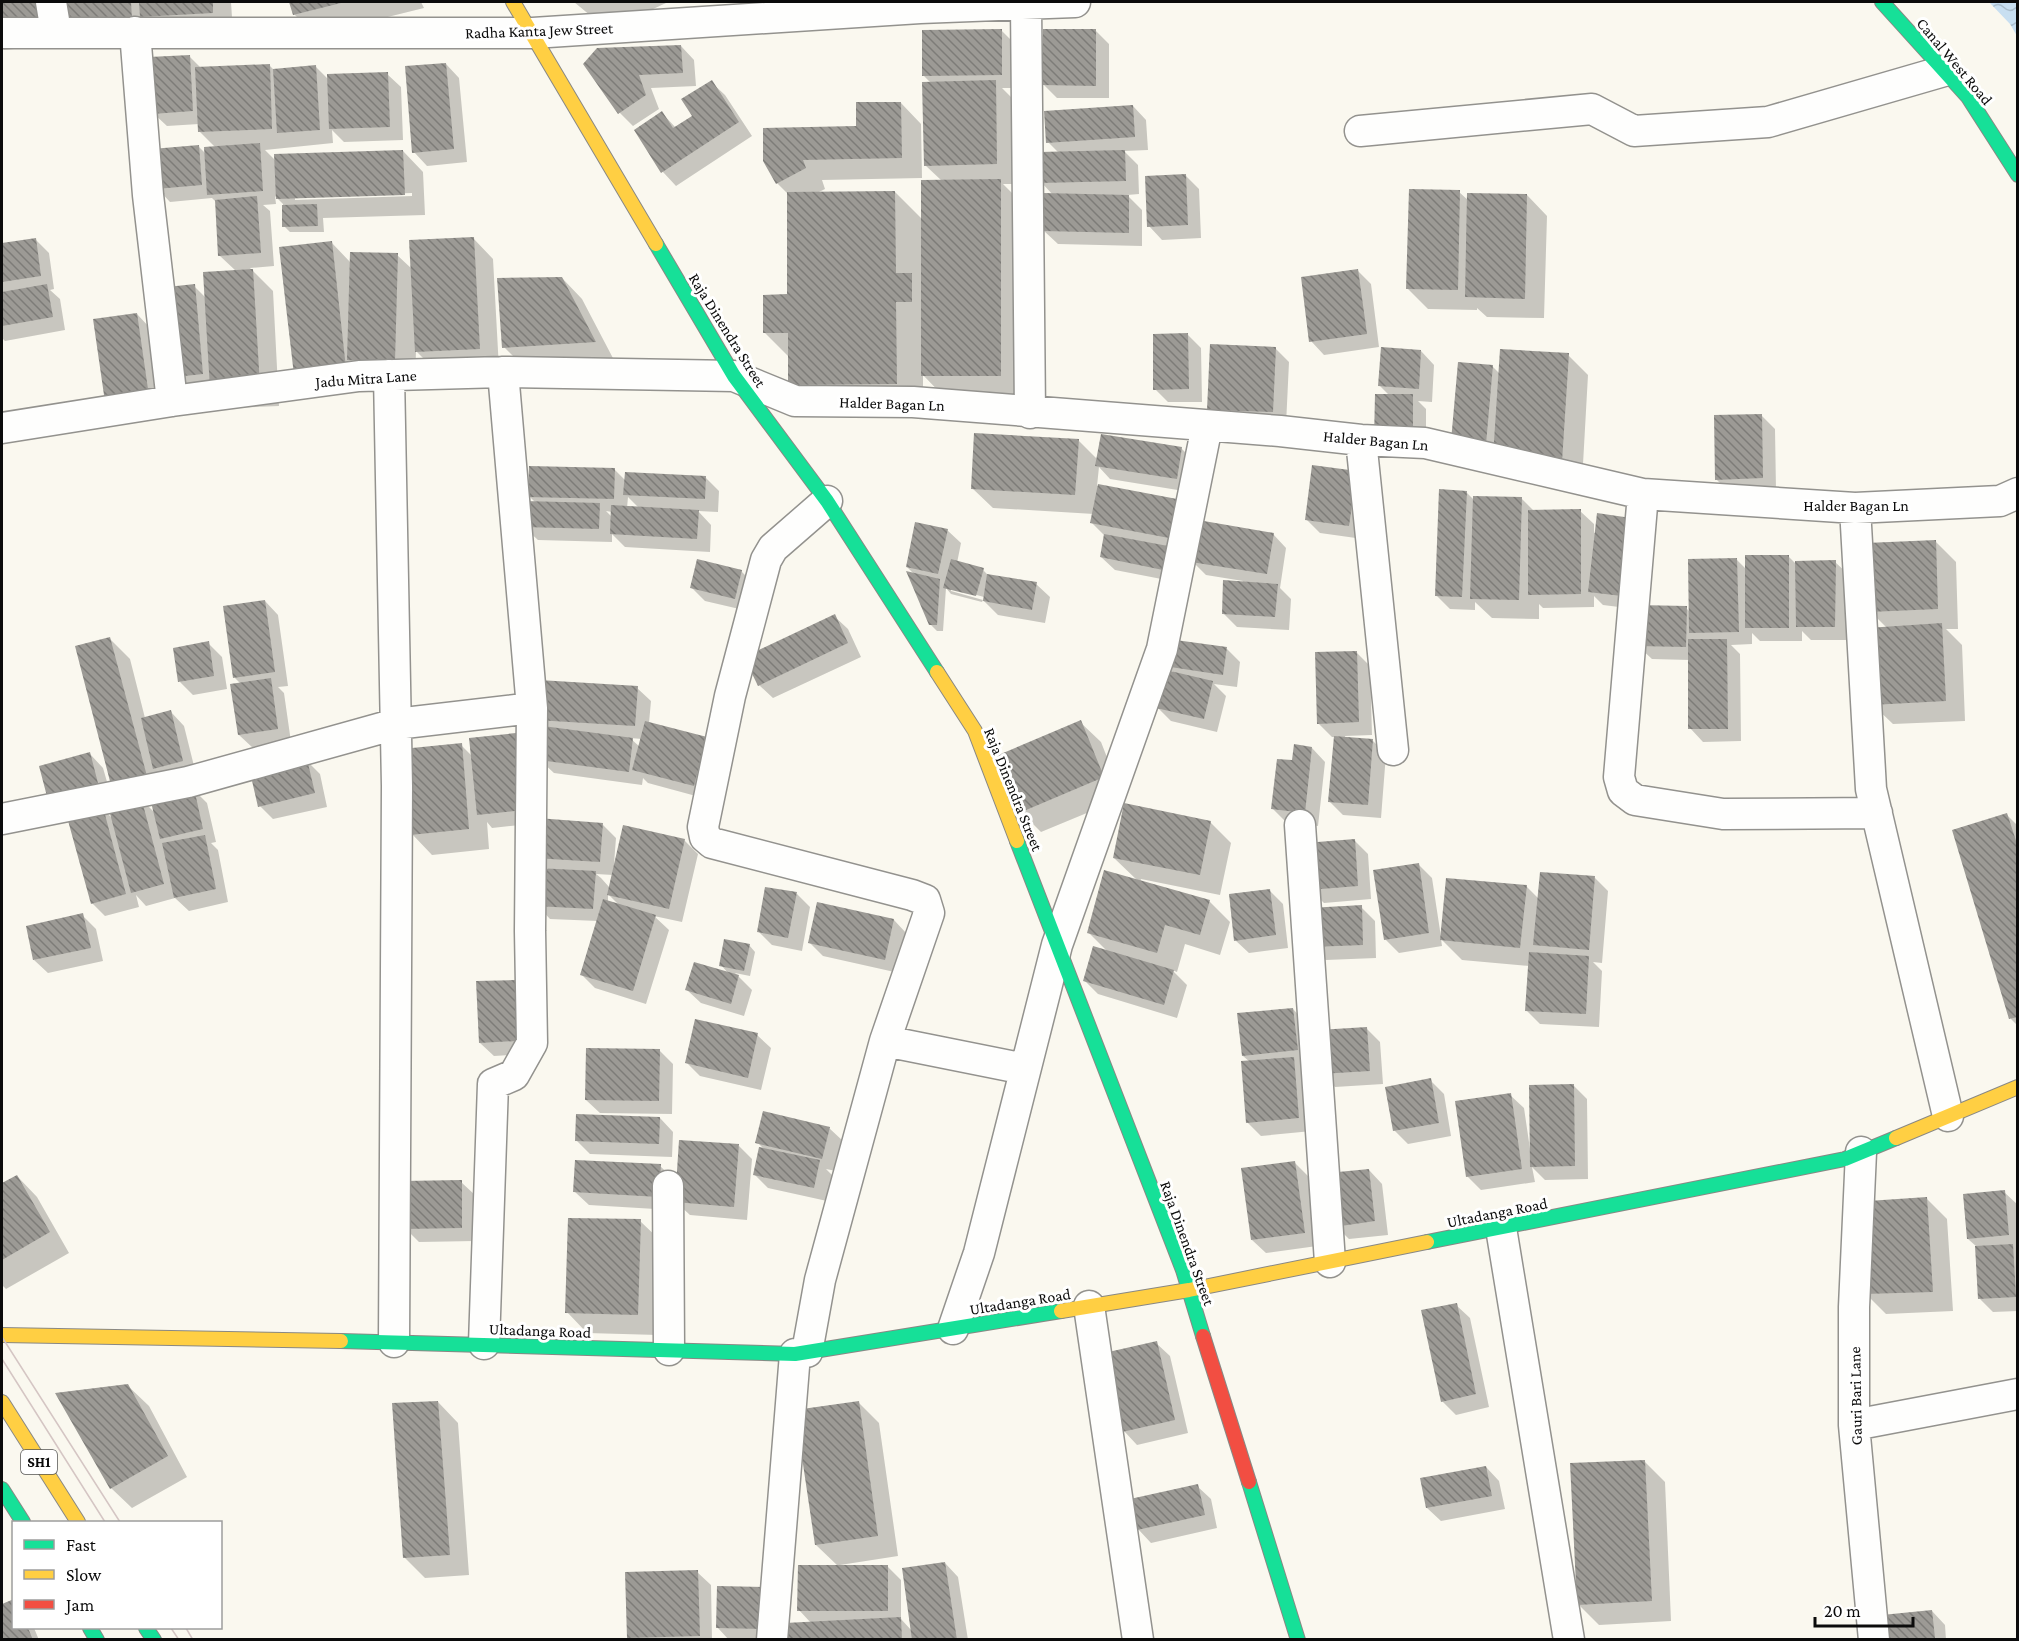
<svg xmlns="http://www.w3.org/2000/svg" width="2019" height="1641" font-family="'Crimson Pro',serif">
  <defs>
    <pattern id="water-waves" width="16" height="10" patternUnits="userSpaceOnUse" patternTransform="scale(1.5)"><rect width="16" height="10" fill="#c8dff1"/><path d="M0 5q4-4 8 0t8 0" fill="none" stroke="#aabecd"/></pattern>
    <pattern id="building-back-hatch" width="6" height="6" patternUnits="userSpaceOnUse" patternTransform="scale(1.5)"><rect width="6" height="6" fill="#9c9a95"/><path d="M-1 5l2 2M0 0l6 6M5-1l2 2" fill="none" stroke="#7d7c78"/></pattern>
  </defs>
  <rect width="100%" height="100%" fill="#faf8ef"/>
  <path fill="url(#water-waves)" d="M1989 2H2017V36L2010 24Z"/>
  <path fill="#0003" fill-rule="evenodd" d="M2 2H231L233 33 65 44 4 50 2 48Z
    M290 2H421L424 8 315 35 294 14Z
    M574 2H666V3L608 30Z
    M1001 30 1015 44V88H1002L1016 102 1017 184H1003L1027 208V403H950L923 375V411L789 385V357L764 332 789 296 788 194 777 183 765 160 857 128 901 103 921 124 922 178 822 180 825 189 817 193 895 192 923 220 942 181 925 165 931 83 924 76Z
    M1095 30 1109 44V98H1057L1043 84Z
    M681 46 694 60 696 86 651 88 659 109 633 126 620 113 585 64Z
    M189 56 201 68 269 65 274 70 316 67 329 80 387 74 401 87 403 140 344 142 332 130 333 143 265 150 276 161 403 151 423 172 425 215 323 218 324 232H290L284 226 283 204 275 196 276 204 263 205 270 211 274 266 250 268 273 291 279 406 231 408 210 387 190 389 176 376 194 286 206 298 236 271 220 256 216 202 212 198 170 202 157 188 198 146 206 154 216 148 199 131V124L167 126 153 113ZM412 193V196L295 200V197Z
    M446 64 459 78 467 162 427 166 414 152Z
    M711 82 725 95 752 136 676 186 663 172 636 131 662 113 676 128 694 116Z
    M1133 106 1146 120 1148 150 1124 151 1138 165 1139 194 1127 195 1142 210V246L1058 244 1044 231 1053 195 1041 182 1059 153 1048 142Z
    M1186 176 1199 189 1201 238 1162 240 1149 226Z
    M1459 192 1469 201 1527 195 1547 216 1544 318 1487 317 1477 308V310L1428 309 1408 289Z
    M473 238 493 259 499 369 437 372 416 351 415 381 316 394 331 242 351 263 397 255 412 269Z
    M35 239 49 253 54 289 50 290 60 299 65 330 5 341 2 338V244Z
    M1358 271 1371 284 1379 347 1324 355 1311 341Z
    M562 278 582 299 615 362 524 367 504 347Z
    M137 314 150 328 161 409 120 415Z
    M1188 335 1201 348 1202 402H1168L1155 389Z
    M1276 349 1289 362 1286 425 1222 423 1209 410Z
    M1421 351 1434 365 1432 402 1418 401 1426 409V452L1389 395 1380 386Z
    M1568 355 1588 375 1582 482 1466 454 1492 366 1500 374Z
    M1761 415 1775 429 1776 491 1730 493 1716 479Z
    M1079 441 1098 460 1181 448 1195 462 1190 492 1110 479 1099 467 1097 486 1176 501 1177 582 1115 570 1101 557 1105 536 1092 523 1094 514 993 508 972 488Z
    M614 469 626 481 706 478 719 491 718 512 698 511 711 525 710 552 625 547 612 534V542L538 540 524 527 536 503 529 496ZM628 497 639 508H627ZM606 511 612 512V517Z
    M1357 473 1363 539 1320 533 1306 519Z
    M1466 492 1474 500 1521 498 1534 511H1580L1594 524V533H1596L1635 609 1603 605 1594 596V607L1543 608 1539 604V619L1492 618 1475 602V610L1450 609 1436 595Z
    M947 530 961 543 957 563 983 570 989 576 1036 584 1050 597 1045 623 998 615 983 600 984 597 951 588V591L983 600 982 602 951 594 946 588 943 631H937L931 625 915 575 907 567Z
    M1273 534 1286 548 1280 588 1291 599 1289 630 1237 627 1223 613 1243 581 1206 575 1192 561Z
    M1935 541 1956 562 1958 629H1946L1962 645 1965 721 1893 724 1872 704 1887 628 1870 611Z
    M1789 557 1797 565 1835 562 1849 575 1848 640H1811L1802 631V641H1760L1752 633V644L1731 645 1740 654 1741 741 1703 742 1690 728V660L1652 659 1638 646 1686 608 1690 612 1737 560 1746 569Z
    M741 571 755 585 748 611 705 601 691 587Z
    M265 601 278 615 288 686 278 687 284 693 291 742 253 748 239 735 241 684 235 678Z
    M834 616 848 629 861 657 773 698 759 685Z
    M109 638 130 659 145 718 171 712 184 726 196 774 193 789 207 803 216 842 211 843 218 850 228 902 189 911 175 898 146 906 136 895 139 907 105 916 92 903 90 754 103 768 114 806ZM153 804 155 813 147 805ZM109 805 113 819 101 807Z
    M208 643 222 657 227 689 193 695 180 682Z
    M1227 649 1240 662 1237 687 1214 684 1226 696 1217 732 1171 721 1158 708 1174 673 1166 665Z
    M1356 652 1370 666 1372 735 1345 736V738L1372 740 1386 754 1381 818 1343 815 1329 801 1335 737H1332L1318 723Z
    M637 688 651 701 649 723 706 738 707 799 648 783 643 778 642 785 554 773 540 760 538 719ZM630 738 642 739 640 747Z
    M1080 722 1101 742 1123 798 1041 832 1021 812Z
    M516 735 529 748 536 819 603 825 616 838 614 864 684 840 698 854 682 922 654 916 669 930 646 1004 595 988 581 974 598 921 550 919 537 905 549 870 536 857 539 823 492 828 487 822 489 849 432 855 412 834 461 745 473 757ZM596 874 613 875 610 888 601 878ZM608 894 620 906 608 902Z
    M1312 748 1325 762 1318 826 1286 822 1273 809 1293 762Z
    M307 761 320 774 327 807 273 819 260 806Z
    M2007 815 2018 826V1026L2011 1019Z
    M1210 822 1231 843 1220 895 1141 879 1140 882 1209 901 1230 922 1220 955 1185 944 1177 972 1172 970 1187 985 1177 1018 1098 994 1084 980 1108 952 1088 932 1138 881 1114 858Z
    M1355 841 1368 854 1371 899 1324 903 1310 889Z
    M1418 864 1432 878 1441 937 1526 886 1539 899 1595 878 1608 891 1602 963 1593 962 1602 971 1599 1027 1540 1024 1526 1010 1529 966 1462 960 1441 939 1442 946 1399 953 1385 939Z
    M1269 890 1283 904 1288 948 1249 953 1235 940Z
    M797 894 810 907 802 951 772 945 758 931Z
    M1361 907 1375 921 1376 958 1326 960 1312 947Z
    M82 915 96 929 103 961 48 973 34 960Z
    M894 920 907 934 899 973 823 956 809 942Z
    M749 945 755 952 750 976 735 973 752 990 744 1016 701 1003 687 990 729 974 721 965Z
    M514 981 528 995 530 1054 494 1056 480 1043Z
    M1293 1009 1306 1023 1311 1063 1300 1065 1307 1072 1312 1131 1261 1136 1247 1122 1250 1062 1243 1056Z
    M1366 1028 1380 1042 1383 1084 1335 1087 1322 1073Z
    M757 1035 771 1048 761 1090 700 1076 686 1062Z
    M659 1050 673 1064 672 1114 600 1113 586 1100Z
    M1430 1080 1444 1094 1451 1136 1408 1144 1394 1130Z
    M1574 1086 1587 1099 1588 1179 1545 1180 1532 1167 1535 1182 1481 1190 1467 1176 1510 1095 1524 1108 1530 1149H1532Z
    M660 1118 673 1132 672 1157 590 1154 576 1140Z
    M829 1128 843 1141 836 1171 826 1169 832 1175 827 1201 768 1188 754 1174 765 1150 757 1142Z
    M739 1146 752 1159 747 1220 690 1215 676 1202Z
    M1294 1162 1308 1176 1317 1246 1266 1253 1252 1240Z
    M660 1166 674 1179 672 1210 589 1205 575 1192Z
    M1369 1170 1382 1184 1388 1235 1349 1239 1336 1226Z
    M17 1176 37 1197 69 1253 6 1289 2 1285V1185Z
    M461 1182 475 1195V1241L419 1242 405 1228Z
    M2004 1192 2018 1205V1311L1993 1312 1980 1299 1977 1247 1968 1239Z
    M1926 1198 1947 1219 1953 1311 1886 1314 1866 1294Z
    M640 1221 661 1241 658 1335 587 1333 567 1312Z
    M1456 1305 1470 1318 1489 1407 1456 1415 1442 1401Z
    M1156 1343 1170 1356 1188 1433 1137 1445 1124 1431Z
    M128 1386 149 1406 187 1477 132 1508 111 1488Z
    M438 1402 458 1423 469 1575 425 1578 405 1558Z
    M858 1402 879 1423 898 1556 840 1565V1566L888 1567 901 1580V1619L912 1631 945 1563 958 1577 968 1640H788L811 1623 799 1610 838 1566 816 1545Z
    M1644 1461 1665 1482 1671 1621 1599 1625 1578 1604Z
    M1486 1467 1499 1481 1505 1509 1441 1521 1427 1508Z
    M1197 1486 1211 1499 1217 1528 1151 1543 1138 1529Z
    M697 1572 711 1585 712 1640H631L629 1637Z
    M718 1588 777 1640H729L717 1627Z
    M14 1601V1628H34L39 1640H2V1606Z
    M1932 1611 1945 1625 1946 1640H1885Z"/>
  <path fill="url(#building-back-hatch)" d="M2 2H43L45 24 2 28Z
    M61 2H131L132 19 66 28Z
    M139 2H213V13L140 17Z
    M289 2H345L293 15Z
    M1002 29V75L922 76V30Z
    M1043 29H1096V86L1042 85Z
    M681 45 683 73 639 75 646 95 618 114 583 64 597 48Z
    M190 55 193 111 152 114 149 57Z
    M446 63 454 149 412 153 405 66Z
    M270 64 272 129 198 132 195 67Z
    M316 65 320 130 277 133 273 69Z
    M388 72 390 127 329 129 327 74Z
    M712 80 739 122 661 173 634 130 662 111 673 128 692 116 681 99Z
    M996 80 997 164 924 166 922 82Z
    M856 102H901L902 158 803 160 806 168 776 184 763 161V128L856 126Z
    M1133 105 1135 137 1046 143 1044 111Z
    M260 143 263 191 207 195 204 147Z
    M199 145 202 185 156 189 152 149Z
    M403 150 405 195 276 199 274 154Z
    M1125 150 1126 181 1039 183V152Z
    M1186 174 1188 225 1147 227 1145 176Z
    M1001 179V376H921V180Z
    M1409 189 1460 190 1458 290 1406 289Z
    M895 191 896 273H912V302H896L897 384 788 385V333H763V295L787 294V192Z
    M1043 193 1129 195V233L1043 231Z
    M1467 193 1527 194 1525 299 1465 297Z
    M257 196 261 253 218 256 215 200Z
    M317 204 318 226 282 227V205Z
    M474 237 480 349 415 352 409 240Z
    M36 238 41 276 2 282V243Z
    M332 241 346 368 294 375 279 247Z
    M350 252 398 253 395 361 347 360Z
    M253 269 260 386 210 389 203 272Z
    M1358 269 1367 334 1309 342 1301 277Z
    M562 277 596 342 502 348 497 278Z
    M47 284 53 317 2 326V292Z
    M195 284 203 374 175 377 167 287Z
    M137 313 149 396 105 402 93 319Z
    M1188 333 1189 389 1153 390V334Z
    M1210 344 1276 347 1273 412 1207 410Z
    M1381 347 1421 350 1419 389 1378 386Z
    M1500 349 1569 353 1562 462 1493 457Z
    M1458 362 1493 365 1486 444 1451 441Z
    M1375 394H1413V439H1374Z
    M1762 414 1763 478 1715 480 1714 415Z
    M974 433 1079 439 1075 495 971 489Z
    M1101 434 1182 447 1177 479 1095 466Z
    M1312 465 1357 471 1349 526 1305 520Z
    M529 466 615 468 614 499 528 497Z
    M625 472 706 476 705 499 623 495Z
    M1098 484 1177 499 1169 538 1090 523Z
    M1439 489 1467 491 1462 597 1435 596Z
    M1473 496 1522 497 1519 600 1470 599Z
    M524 501 600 503 599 529 523 527Z
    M611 505 699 510 697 539 610 534Z
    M1581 509V594L1528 595V510Z
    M1597 513 1631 518 1622 596 1588 592Z
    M1198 520 1274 533 1267 574 1191 562Z
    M915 522 948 529 938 574 906 567Z
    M1104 534 1168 546 1163 570 1100 557Z
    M1936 540 1938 609 1869 612 1866 543Z
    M1745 555H1789V628H1745Z
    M1737 558 1739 632 1689 633 1688 559Z
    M697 559 742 570 735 599 690 588Z
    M951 559 984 568 976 596 943 588Z
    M1836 560 1835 627H1796L1795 561Z
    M906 571 940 579 937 625H929Z
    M987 574 1037 582 1032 610 983 601Z
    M1223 580 1278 584 1275 617 1222 614Z
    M265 600 275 672 233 678 223 606Z
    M1637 605 1687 606 1686 647 1637 646Z
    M835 614 848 643 758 686 744 657Z
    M1942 623 1946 701 1871 705 1867 628Z
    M110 637 148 780 112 789 75 646Z
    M1168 639 1227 647 1223 675 1164 666Z
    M1688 639H1727L1728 729H1688Z
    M209 641 214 676 178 682 173 648Z
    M1357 651 1359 722 1317 724 1315 652Z
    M1166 670 1213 681 1204 719 1156 708Z
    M271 678 278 729 238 735 230 684Z
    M539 680 638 686 635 726 536 720Z
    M171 710 183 761 153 769 141 718Z
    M1081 720 1104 777 1019 813 996 756Z
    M645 721 707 737 694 786 632 770Z
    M543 726 633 738 629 772 539 760Z
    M516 733 524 810 477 815 469 738Z
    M1334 736 1373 739 1368 805 1328 802Z
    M462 743 469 829 410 835 402 749Z
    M1294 744 1312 747 1305 813 1271 809 1277 759 1292 760Z
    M90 752 100 791 49 804 39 766Z
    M307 759 315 793 258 807 250 772Z
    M194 788 203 829 160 839 150 798Z
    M141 797 164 884 131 893 108 806Z
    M1124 803 1211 821 1200 875 1113 858Z
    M103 807 126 894 91 904 67 817Z
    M2007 813 2018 847V1017L2009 1019 1952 830Z
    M537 818 603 823 600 862 534 858Z
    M623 825 685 839 669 909 607 895Z
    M205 835 216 889 174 898 162 843Z
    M1355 839 1358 886 1309 890 1305 843Z
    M1419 863 1429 933 1384 940 1373 870Z
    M537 868 596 871 593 909 535 906Z
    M1104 870 1210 900 1200 935 1165 925 1157 953 1087 933Z
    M1540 872 1595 876 1589 950 1533 945Z
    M1446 878 1527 885 1520 948 1440 940Z
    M765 887 797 892 788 938 757 932Z
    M1270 889 1276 935 1234 941 1229 894Z
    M603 899 656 915 633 991 580 975Z
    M817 902 894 919 885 960 808 943Z
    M1362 905 1363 945 1311 947 1309 908Z
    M83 913 91 948 33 960 26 926Z
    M724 939 750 944 744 971 719 966Z
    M1093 946 1174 970 1164 1005 1083 981Z
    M1529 952 1589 956 1586 1014 1525 1011Z
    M694 962 739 975 731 1004 685 990Z
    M515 980 517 1041 479 1043 476 981Z
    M1293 1008 1298 1050 1242 1056 1237 1013Z
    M695 1019 758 1033 748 1078 685 1063Z
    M1367 1027 1370 1071 1320 1074 1318 1030Z
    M586 1048 660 1049 659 1101 585 1100Z
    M1294 1057 1299 1118 1246 1123 1241 1061Z
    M1431 1078 1439 1123 1393 1131 1385 1087Z
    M1574 1084 1575 1166 1530 1167 1529 1085Z
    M1511 1093 1522 1169 1466 1177 1455 1101Z
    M763 1111 830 1127 822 1159 755 1143Z
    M576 1114 660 1117 659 1144 575 1141Z
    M679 1140 739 1144 734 1207 675 1202Z
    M759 1147 820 1160 814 1188 753 1175Z
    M575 1160 661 1164 659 1197 573 1192Z
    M1295 1161 1305 1233 1251 1240 1241 1168Z
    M1369 1169 1375 1221 1334 1227 1328 1173Z
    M17 1175 50 1232 2 1260V1183Z
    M462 1180V1228L404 1229 403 1181Z
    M2005 1190 2009 1235 1967 1239 1963 1194Z
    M1927 1197 1933 1292 1864 1294 1868 1201Z
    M568 1218 641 1219 638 1315 565 1313Z
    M2013 1244 2016 1297 1978 1299 1975 1246Z
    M1457 1303 1476 1394 1441 1402 1421 1310Z
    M1157 1341 1175 1420 1122 1432 1104 1353Z
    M128 1384 168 1456 110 1489 55 1393Z
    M438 1401 450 1555 403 1558 392 1403Z
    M859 1401 878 1536 815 1545 795 1410Z
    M1645 1460 1652 1601 1577 1605 1570 1463Z
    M1486 1466 1492 1496 1426 1508 1420 1478Z
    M1198 1484 1205 1515 1137 1530 1130 1499Z
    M945 1562 957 1640H912L902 1568Z
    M798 1565H888V1611H797Z
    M698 1570 700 1636 627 1638 625 1572Z
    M717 1586 765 1587 764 1629 716 1628Z
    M14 1599V1628H28L33 1640H2V1604Z
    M1932 1610 1935 1638 1884 1640 1882 1615Z
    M901 1617 902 1640H786L785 1623Z"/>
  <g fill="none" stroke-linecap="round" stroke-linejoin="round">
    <defs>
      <path id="street" d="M51 2 56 32
        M1026 5 1030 413
        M135 32 148 195 172 401
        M2 33H533L920 8 1075 2
        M1360 131 1592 109 1634 131 1768 122 1944 71
        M389 375 397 786 394 1342
        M2 428 172 401 359 376 503 372 734 376 795 401 913 402 1280 431 1361 440 1425 443 1643 494 1855 508 2000 501 2018 493
        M1361 440 1393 750
        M1643 494 1619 777 1623 791 1635 800 1723 814 1877 813
        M827 501 773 548 766 560 730 696 703 827 705 837 712 843 912 895 925 900 929 913 885 1041
        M1855 508 1871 789 1948 1116
        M2 819 188 782 396 724 532 708
        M1300 825 1330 1262
        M1861 1152 1854 1307V1425L1874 1640
        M668 1186 669 1350
        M1501 1228 1569 1640
        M1089 1306 1138 1640
        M953 1329 979 1253 1057 945 1162 649 1207 426
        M484 1344 493 1084 514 1075 532 1043 530 931 532 708 503 372
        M807 1352 820 1280 885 1041 1025 1069
        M1854 1425 2018 1394
        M772 1640 795 1354"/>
      <path id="fast" d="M1882 2 1968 97 2018 175
        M656 244 734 376 827 501 937 672
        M1017 841 1183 1270 1203 1336
        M1427 1242 1845 1159 1896 1138
        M341 1341 795 1354 1061 1311
        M1249 1482 1298 1640
        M2 1489 23 1522
        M90 1628 97 1640
        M146 1628 154 1640"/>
      <path id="slow" d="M513 2 656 244
        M937 672 975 731 1017 841
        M1896 1138 2018 1087
        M1061 1311 1189 1290 1427 1242
        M2 1335 341 1341
        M2 1402 78 1522"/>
      <path id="jam" d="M1203 1336 1249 1482"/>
    </defs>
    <use href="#street" stroke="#93928e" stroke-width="33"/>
    <use href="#fast" stroke="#898884" stroke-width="16"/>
    <use href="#slow" stroke="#898884" stroke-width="16"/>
    <use href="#jam" stroke="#898884" stroke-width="16"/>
    <use href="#street" stroke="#fefefd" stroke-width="30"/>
    <use href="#fast" stroke="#16e098" stroke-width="14"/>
    <use href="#slow" stroke="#ffcf43" stroke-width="14"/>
    <use href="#jam" stroke="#f24e42" stroke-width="14"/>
    <path stroke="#d5c6c4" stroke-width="1.5" d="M2 1337 120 1522
      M2 1359 105 1522
      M171 1628 179 1640
      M186 1628 193 1640"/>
  </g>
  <g text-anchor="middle" stroke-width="6" stroke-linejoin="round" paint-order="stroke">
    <rect fill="#fff" stroke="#545454" stroke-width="1.5" x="21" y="1450" width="36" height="24" rx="4.5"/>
    <g font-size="15" font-weight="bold" fill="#0b0b0b">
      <text x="39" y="1467">SH1</text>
    </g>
    <g font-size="16" fill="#0b0b0b" stroke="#fff">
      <text transform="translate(539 30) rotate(-2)" y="6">Radha Kanta Jew Street</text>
      <text transform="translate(1955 61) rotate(50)" y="6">Canal West Road</text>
      <text transform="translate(728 330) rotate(58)" y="6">Raja Dinendra Street</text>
      <text transform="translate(366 378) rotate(-4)" y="6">Jadu Mitra Lane</text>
      <text transform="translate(892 403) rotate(2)" y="6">Halder Bagan Ln</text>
      <text transform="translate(1376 440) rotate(5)" y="6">Halder Bagan Ln</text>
      <text x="1856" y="511">Halder Bagan Ln</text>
      <text transform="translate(1014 789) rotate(68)" y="6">Raja Dinendra Street</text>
      <text transform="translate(1497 1212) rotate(-11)" y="6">Ultadanga Road</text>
      <text transform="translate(1188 1243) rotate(70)" y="6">Raja Dinendra Street</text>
      <text transform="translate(1020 1301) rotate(-9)" y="6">Ultadanga Road</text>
      <text transform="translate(540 1330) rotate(2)" y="6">Ultadanga Road</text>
      <text transform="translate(1855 1396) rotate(-91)" y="6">Gauri Bari Lane</text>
    </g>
  </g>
  <rect width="2019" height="1641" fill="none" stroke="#0b0b0b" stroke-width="6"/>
  <rect x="12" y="1521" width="210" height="108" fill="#ffffff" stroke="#9d9d9d" stroke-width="1.5"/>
  <rect x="24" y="1540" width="30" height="9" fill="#16e098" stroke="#9d9d9d" stroke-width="1.5"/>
  <text x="66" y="1551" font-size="18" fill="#0b0b0b">Fast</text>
  <rect x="24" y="1570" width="30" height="9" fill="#ffcf43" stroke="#9d9d9d" stroke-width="1.5"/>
  <text x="66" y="1581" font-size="18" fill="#0b0b0b">Slow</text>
  <rect x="24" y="1600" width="30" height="9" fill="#f24e42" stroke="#9d9d9d" stroke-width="1.5"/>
  <text x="66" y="1611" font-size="18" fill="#0b0b0b">Jam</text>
  <path d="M1815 1617v9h98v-9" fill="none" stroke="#0b0b0b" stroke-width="3"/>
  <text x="1824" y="1617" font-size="18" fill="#0b0b0b" stroke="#ffffff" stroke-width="4.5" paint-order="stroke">20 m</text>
</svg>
